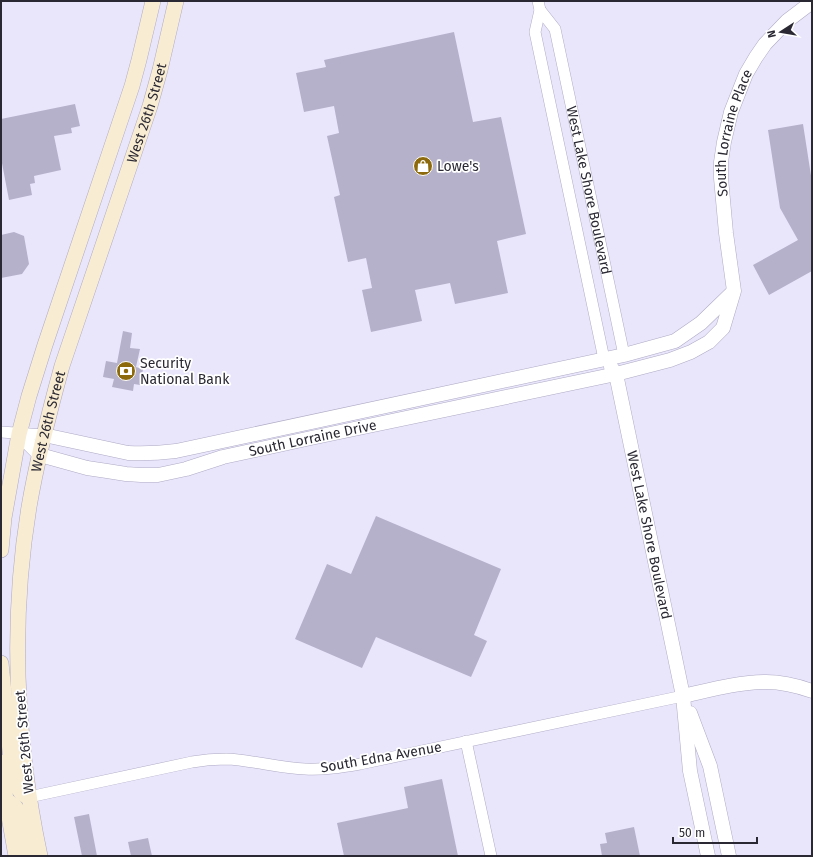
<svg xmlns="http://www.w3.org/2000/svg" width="813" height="857" font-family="'Fira Sans',sans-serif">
  <rect width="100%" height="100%" fill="#e9e6fc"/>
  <path fill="#b5b1cb" d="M454 32 473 122 501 117 526 234 497 241 508 293 455 304 450 283 415 290 422 321 371 332 362 290 372 288 366 258 348 262 334 197 340 195 327 136 339 133 334 106 304 112 296 73 326 67 324 60Z
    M75 104 80 126 71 128 72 133 54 136 61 170 34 176 35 183 30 184 32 195 9 200 1 158V119Z
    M803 124 812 182V271L769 295 753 265 798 240 780 208 768 130Z
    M14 232 24 236 29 264 22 274 1 278V235Z
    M123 331 132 333 130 348 140 349 136 367 143 369 140 385 134 384 133 391 112 387 114 379 103 377 106 361 117 363Z
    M376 516 501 569 474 635 487 641 471 677 376 637 362 668 295 639 327 564 351 574Z
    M442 779 458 856H344L337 823 408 808 404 787Z
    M89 814 97 856H82L74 817Z
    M634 827 640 856H602L600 844 607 843 605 833Z
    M148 838 152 856H131L128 842Z"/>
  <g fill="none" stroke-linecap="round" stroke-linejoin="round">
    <defs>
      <g id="minor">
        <path d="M538 1 540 10 535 32 604 359"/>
        <path id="s1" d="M540 10 555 29 624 355"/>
        <path d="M1 432 44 435"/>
        <path d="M466 741 491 856"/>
        <path d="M29 797 192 762C203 760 214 759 226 759 252 760 279 768 305 769 324 770 342 767 360 764L683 696"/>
      </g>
      <g id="tertiary">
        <path id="s2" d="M611 367 616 374 683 696 690 771 708 856"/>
        <path id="s3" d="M19 434 40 455 87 468 107 471 126 474 141 475H158L186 469 223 457 311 438 616 374 670 360 691 352 709 342 723 328 734 291 726 233 721 178V162L724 142 731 112 746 74 756 57 765 44 787 21 812 2"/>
        <path d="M44 435 128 453C145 454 160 453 176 451L624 355 675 341 701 323 733 292"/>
        <path d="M683 696C710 690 738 682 766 682 781 682 798 686 812 691"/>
        <path d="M690 713 710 766 729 856"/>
      </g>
      <g id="secondary">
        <path d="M1 550 4 518 19 434 29 396 45 345 132 86 139 60 153 1"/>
        <path d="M1 663 12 771C15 781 17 794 29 797"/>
        <path d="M1 762 6 800 16 856"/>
        <path d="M6 800 14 805 19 812 29 856"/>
        <path id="s4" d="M40 856C16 742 10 623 29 507 37 460 49 413 62 366L150 106 160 70 176 1"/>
      </g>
    </defs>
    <use href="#minor" stroke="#aeaac4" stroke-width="12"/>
    <use href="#tertiary" stroke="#aeaac4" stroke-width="15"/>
    <use href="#secondary" stroke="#aeaac4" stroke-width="16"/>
    <use href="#minor" stroke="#fff" stroke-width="11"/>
    <use href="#tertiary" stroke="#fff" stroke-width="14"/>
    <use href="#secondary" stroke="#f8ecd2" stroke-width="15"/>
  </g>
  <defs>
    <symbol id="shop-disc" viewBox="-11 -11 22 22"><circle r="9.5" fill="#8d6a0c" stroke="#fff"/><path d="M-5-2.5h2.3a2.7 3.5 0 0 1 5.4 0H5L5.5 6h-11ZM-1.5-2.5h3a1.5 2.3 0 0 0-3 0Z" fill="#fff"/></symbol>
    <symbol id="bank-disc" viewBox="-11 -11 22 22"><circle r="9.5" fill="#8d6a0c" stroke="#fff"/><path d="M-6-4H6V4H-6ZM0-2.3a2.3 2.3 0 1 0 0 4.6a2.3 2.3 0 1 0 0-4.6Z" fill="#fff"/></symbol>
  </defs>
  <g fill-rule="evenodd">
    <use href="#shop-disc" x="412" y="155" width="22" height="22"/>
    <use href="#bank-disc" x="115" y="360" width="22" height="22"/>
  </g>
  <g text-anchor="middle" stroke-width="3.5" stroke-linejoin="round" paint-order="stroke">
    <g font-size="14" fill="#2a2832" stroke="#fff">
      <text dy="5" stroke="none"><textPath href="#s4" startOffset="763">West 26th Street</textPath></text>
      <text dy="5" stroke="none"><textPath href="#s3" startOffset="937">South Lorraine Place</textPath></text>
      <text dy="5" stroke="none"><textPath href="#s1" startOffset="189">West Lake Shore Boulevard</textPath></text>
      <text dy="5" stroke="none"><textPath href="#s4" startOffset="439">West 26th Street</textPath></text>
      <text dy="5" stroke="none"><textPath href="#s3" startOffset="309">South Lorraine Drive</textPath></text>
      <text dy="5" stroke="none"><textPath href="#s2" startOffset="173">West Lake Shore Boulevard</textPath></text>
      <text transform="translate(24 742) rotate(-95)" y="5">West 26th Street</text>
      <text transform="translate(381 757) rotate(-10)" y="5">South Edna Avenue</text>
    </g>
    <g font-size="14" fill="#2a2832" stroke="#fff" text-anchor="start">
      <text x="437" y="171">Lowe's</text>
      <text x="140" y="368">Security<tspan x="140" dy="16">National Bank</tspan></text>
    </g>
  </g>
  <rect width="813" height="857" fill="none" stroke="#2a2832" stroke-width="4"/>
  <g transform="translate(781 32) rotate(258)" stroke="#ffffff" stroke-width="3" paint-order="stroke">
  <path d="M0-3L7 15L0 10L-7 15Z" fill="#2a2832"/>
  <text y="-6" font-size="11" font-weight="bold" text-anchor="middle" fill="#2a2832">N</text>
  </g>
  <path d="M673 837v6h84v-6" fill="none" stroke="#2a2832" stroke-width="2"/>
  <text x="679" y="837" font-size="12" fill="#2a2832" stroke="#ffffff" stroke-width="3" paint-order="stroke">50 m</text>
</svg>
